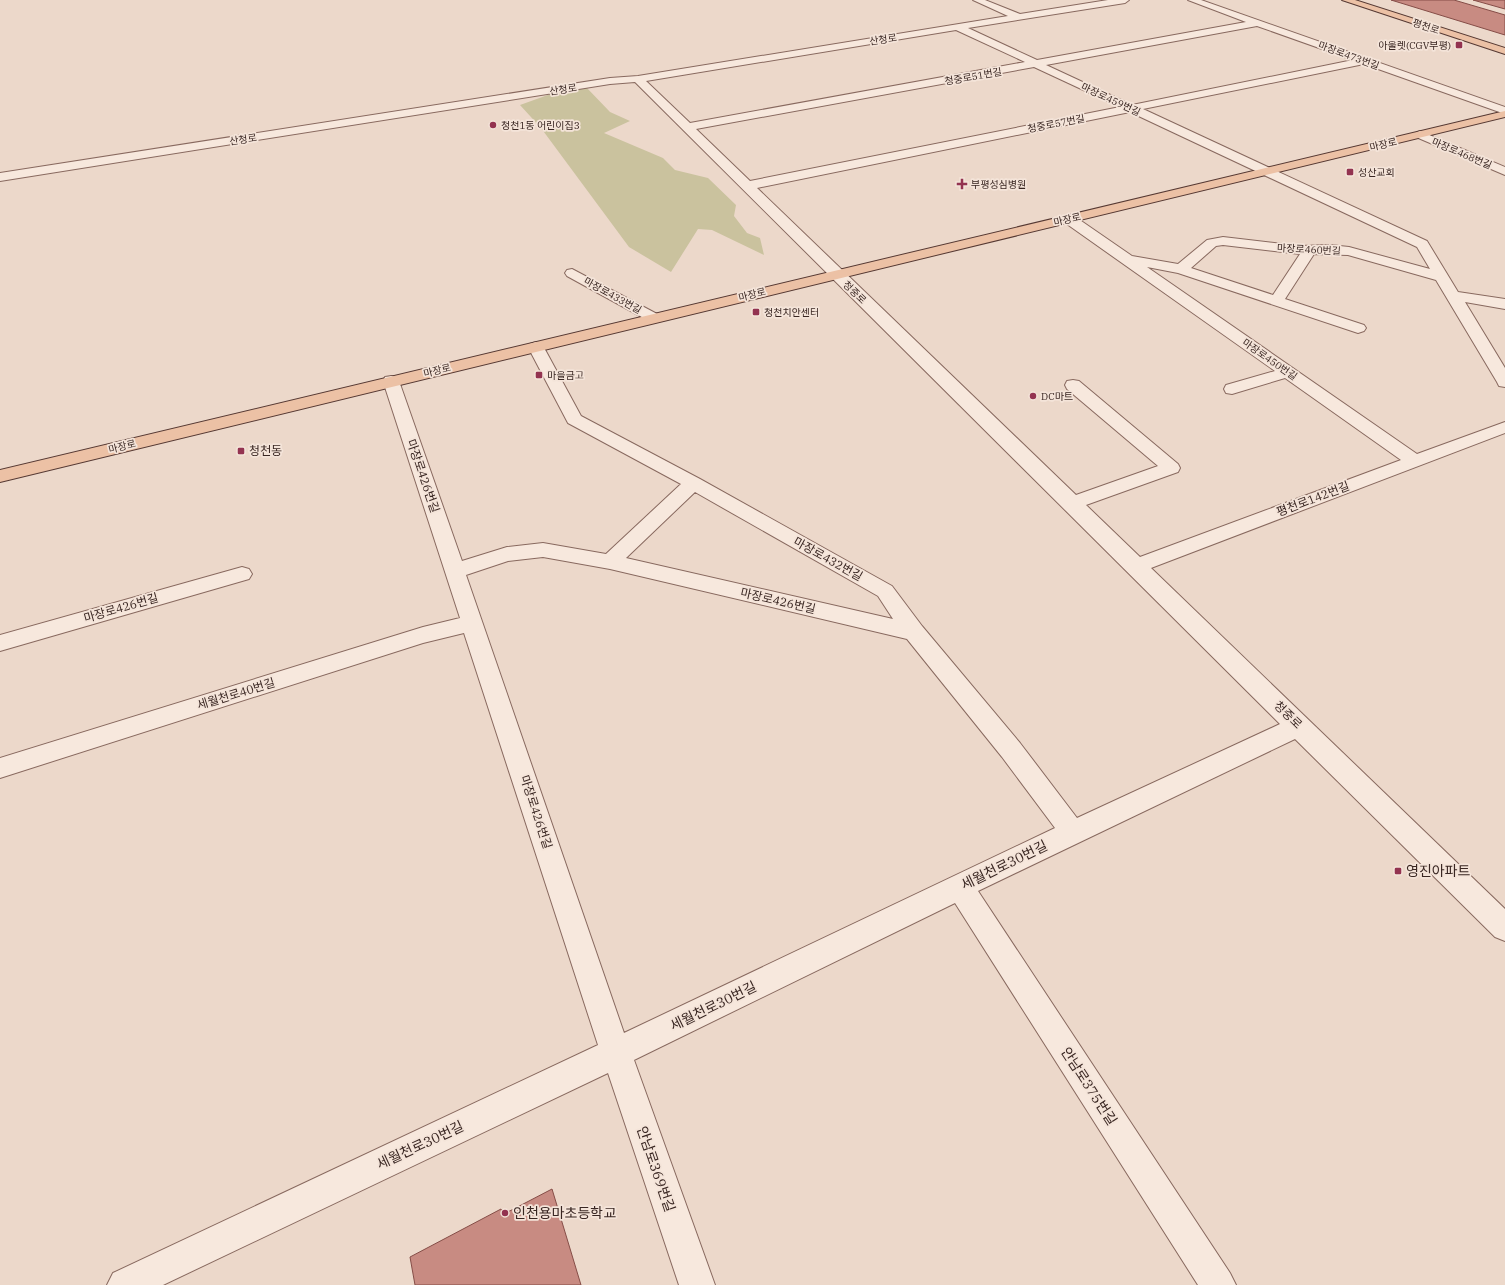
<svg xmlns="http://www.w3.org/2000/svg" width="1505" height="1285" font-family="'IBM Plex Serif','Noto Sans KR',serif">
  <rect width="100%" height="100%" fill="#ecd8ca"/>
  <path fill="#cac29e" d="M586 87 610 112 630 121 604 133 663 158 675 170 708 178 736 205 734 216 747 233 760 238 764 255 712 230 698 229 671 272 629 247 541 128 520 105 559 91Z"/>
  <path fill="#c88b82" stroke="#854d47" d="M1391 0H1454L1505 15V35Z
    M1473 0H1505V9Z
    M552 1189 581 1285H415L410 1257 501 1209 504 1214Z"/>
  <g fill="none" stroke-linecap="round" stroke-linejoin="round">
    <defs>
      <path id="minor" d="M973 0H985L1020 14 1108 0H1129L1125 3 968 28 1037 60 1246 22 1188 0H1201L1505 107V114L1364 64 1143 109 1427 241 1458 292 1505 299V309L1465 302 1505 368V387L1499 386 1497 382 1436 280 1348 255 1314 254 1285 299 1364 325 1366 328 1364 331 1358 333 1178 273 1147 267 1417 454 1505 422V433L1151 568 1505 909V941L1495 937 1295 739 978 891 1230 1273 1236 1285H1198L955 903 634 1060 715 1285H679L608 1073 163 1285H107L113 1273 598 1045 464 633 423 643 0 778V758L423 627 460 618 383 381 385 377 391 376 397 377 399 381 462 561 507 547 543 543 606 554 681 484 568 423 528 347 530 344 536 342 542 344 581 416 700 479 892 586 922 626 1020 743 1077 818 1280 724 635 82 610 84 0 181V173L610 78 638 76 1008 16ZM1257 26 1353 60 1132 105 1046 65ZM956 30 1025 62 690 123 646 81ZM1034 67 1120 107 750 181 696 129ZM1130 112 1417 247 1430 269 1349 247 1330 245 1300 246 1223 237 1207 240 1178 264 1132 256 1074 216H1064L1062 219 1064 222 1275 371 1226 385 1224 389 1226 393 1232 394 1285 378 1401 460 1140 557 1086 505 1178 472 1180 468 1178 464 1079 381 1073 380 1067 381 1065 385 1067 389 1158 466 1076 495 757 188ZM1223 245 1300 254 1273 295 1191 268 1216 246ZM695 492 878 596 893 619 626 558ZM543 557 610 569 907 639 1002 757 1055 828 624 1033 466 575 508 561Z
        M1420 131 1505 167V175L1416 137 1414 135 1416 133Z
        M572 269 659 315 662 318 659 321H649L567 276 565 273 567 270Z
        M242 567 249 569 252 574 249 579 0 651V635Z"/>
      <path id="major" d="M1342 0H1355L1505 48V54Z
        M1505 111V117L0 482V470Z"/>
    </defs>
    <use href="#minor" stroke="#88695f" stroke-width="2"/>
    <use href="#major" stroke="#563933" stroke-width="2"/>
    <use href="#minor" fill="#f7e8dd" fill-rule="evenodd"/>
    <use href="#major" fill="#ecc1a5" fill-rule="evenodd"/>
  </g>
  <g fill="#933350" stroke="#f4e4d9" stroke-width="1.5">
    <rect x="1455" y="41" width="8" height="8" rx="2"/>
    <circle cx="493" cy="125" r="4"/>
    <rect x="1346" y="168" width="8" height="8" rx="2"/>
    <path d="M960 178h4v4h4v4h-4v4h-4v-4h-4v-4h4z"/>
    <rect x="752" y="308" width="8" height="8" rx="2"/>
    <rect x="535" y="371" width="8" height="8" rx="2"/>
    <circle cx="1033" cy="396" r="4"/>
    <rect x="237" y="447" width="8" height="8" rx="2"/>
    <rect x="1394" y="867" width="8" height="8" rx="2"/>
    <circle cx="505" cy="1213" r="4"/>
  </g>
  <g text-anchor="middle" stroke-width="3.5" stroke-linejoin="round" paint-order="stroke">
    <g font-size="10" fill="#392622" stroke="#f4e4d9">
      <text transform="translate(1426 26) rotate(18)" y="4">평천로</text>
      <text transform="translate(883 39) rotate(-9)" y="4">산청로</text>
      <text transform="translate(1349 55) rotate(20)" y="4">마장로473번길</text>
      <text transform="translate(973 76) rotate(-10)" y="4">청중로51번길</text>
      <text transform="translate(563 89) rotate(-9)" y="4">산청로</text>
      <text transform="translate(1111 99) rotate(25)" y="4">마장로459번길</text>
      <text transform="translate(1056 123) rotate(-11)" y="4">청중로57번길</text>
      <text transform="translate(243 139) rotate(-9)" y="4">산청로</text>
      <text transform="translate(1383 144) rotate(-13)" y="4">마장로</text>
      <text transform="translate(1462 153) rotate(23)" y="4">마장로468번길</text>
      <text transform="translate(1067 219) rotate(-13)" y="4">마장로</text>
      <text transform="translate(1309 249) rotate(3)" y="4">마장로460번길</text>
      <text transform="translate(855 292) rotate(44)" y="4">청중로</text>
      <text transform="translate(752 294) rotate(-14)" y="4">마장로</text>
      <text transform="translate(613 295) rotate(29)" y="4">마장로433번길</text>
      <text transform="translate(1270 359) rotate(35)" y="4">마장로450번길</text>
      <text transform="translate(437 370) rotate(-14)" y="4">마장로</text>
      <text transform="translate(122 446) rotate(-14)" y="4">마장로</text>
    </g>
    <g font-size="10" fill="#392622" stroke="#f4e4d9" text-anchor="start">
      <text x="1451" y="49" text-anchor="end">아울렛(CGV부평)</text>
      <text x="501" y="129">청천1동 어린이집3</text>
      <text x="1358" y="176">성산교회</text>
      <text x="971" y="188">부평성심병원</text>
      <text x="764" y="316">청천치안센터</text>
      <text x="547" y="379">마을금고</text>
      <text x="1041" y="400">DC마트</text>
    </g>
    <g font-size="12" fill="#392622" stroke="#f4e4d9" text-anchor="start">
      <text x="249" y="455">청천동</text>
    </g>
    <g font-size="12" fill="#392622" stroke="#f4e4d9">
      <text transform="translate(423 476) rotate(71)" y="4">마장로426번길</text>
      <text transform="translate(1313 499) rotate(-21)" y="4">평천로142번길</text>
      <text transform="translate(828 559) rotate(29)" y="4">마장로432번길</text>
      <text transform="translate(778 601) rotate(13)" y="4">마장로426번길</text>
      <text transform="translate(121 608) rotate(-16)" y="4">마장로426번길</text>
      <text transform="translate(236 694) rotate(-17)" y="4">세월천로40번길</text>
      <text transform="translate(1288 715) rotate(44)" y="4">청중로</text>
      <text transform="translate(536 812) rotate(72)" y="4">마장로426번길</text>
    </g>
    <g font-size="14" fill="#392622" stroke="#f4e4d9">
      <text transform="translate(1004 865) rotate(-26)" y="5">세월천로30번길</text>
      <text transform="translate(713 1006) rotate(-26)" y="5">세월천로30번길</text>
      <text transform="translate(1089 1086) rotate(57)" y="5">안남로375번길</text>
      <text transform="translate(420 1145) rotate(-25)" y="5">세월천로30번길</text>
      <text transform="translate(656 1169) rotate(71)" y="5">안남로369번길</text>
    </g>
    <g font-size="14" fill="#392622" stroke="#f4e4d9" text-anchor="start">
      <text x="1406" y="876">영진아파트</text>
      <text x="513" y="1218">인천용마초등학교</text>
    </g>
  </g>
</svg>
